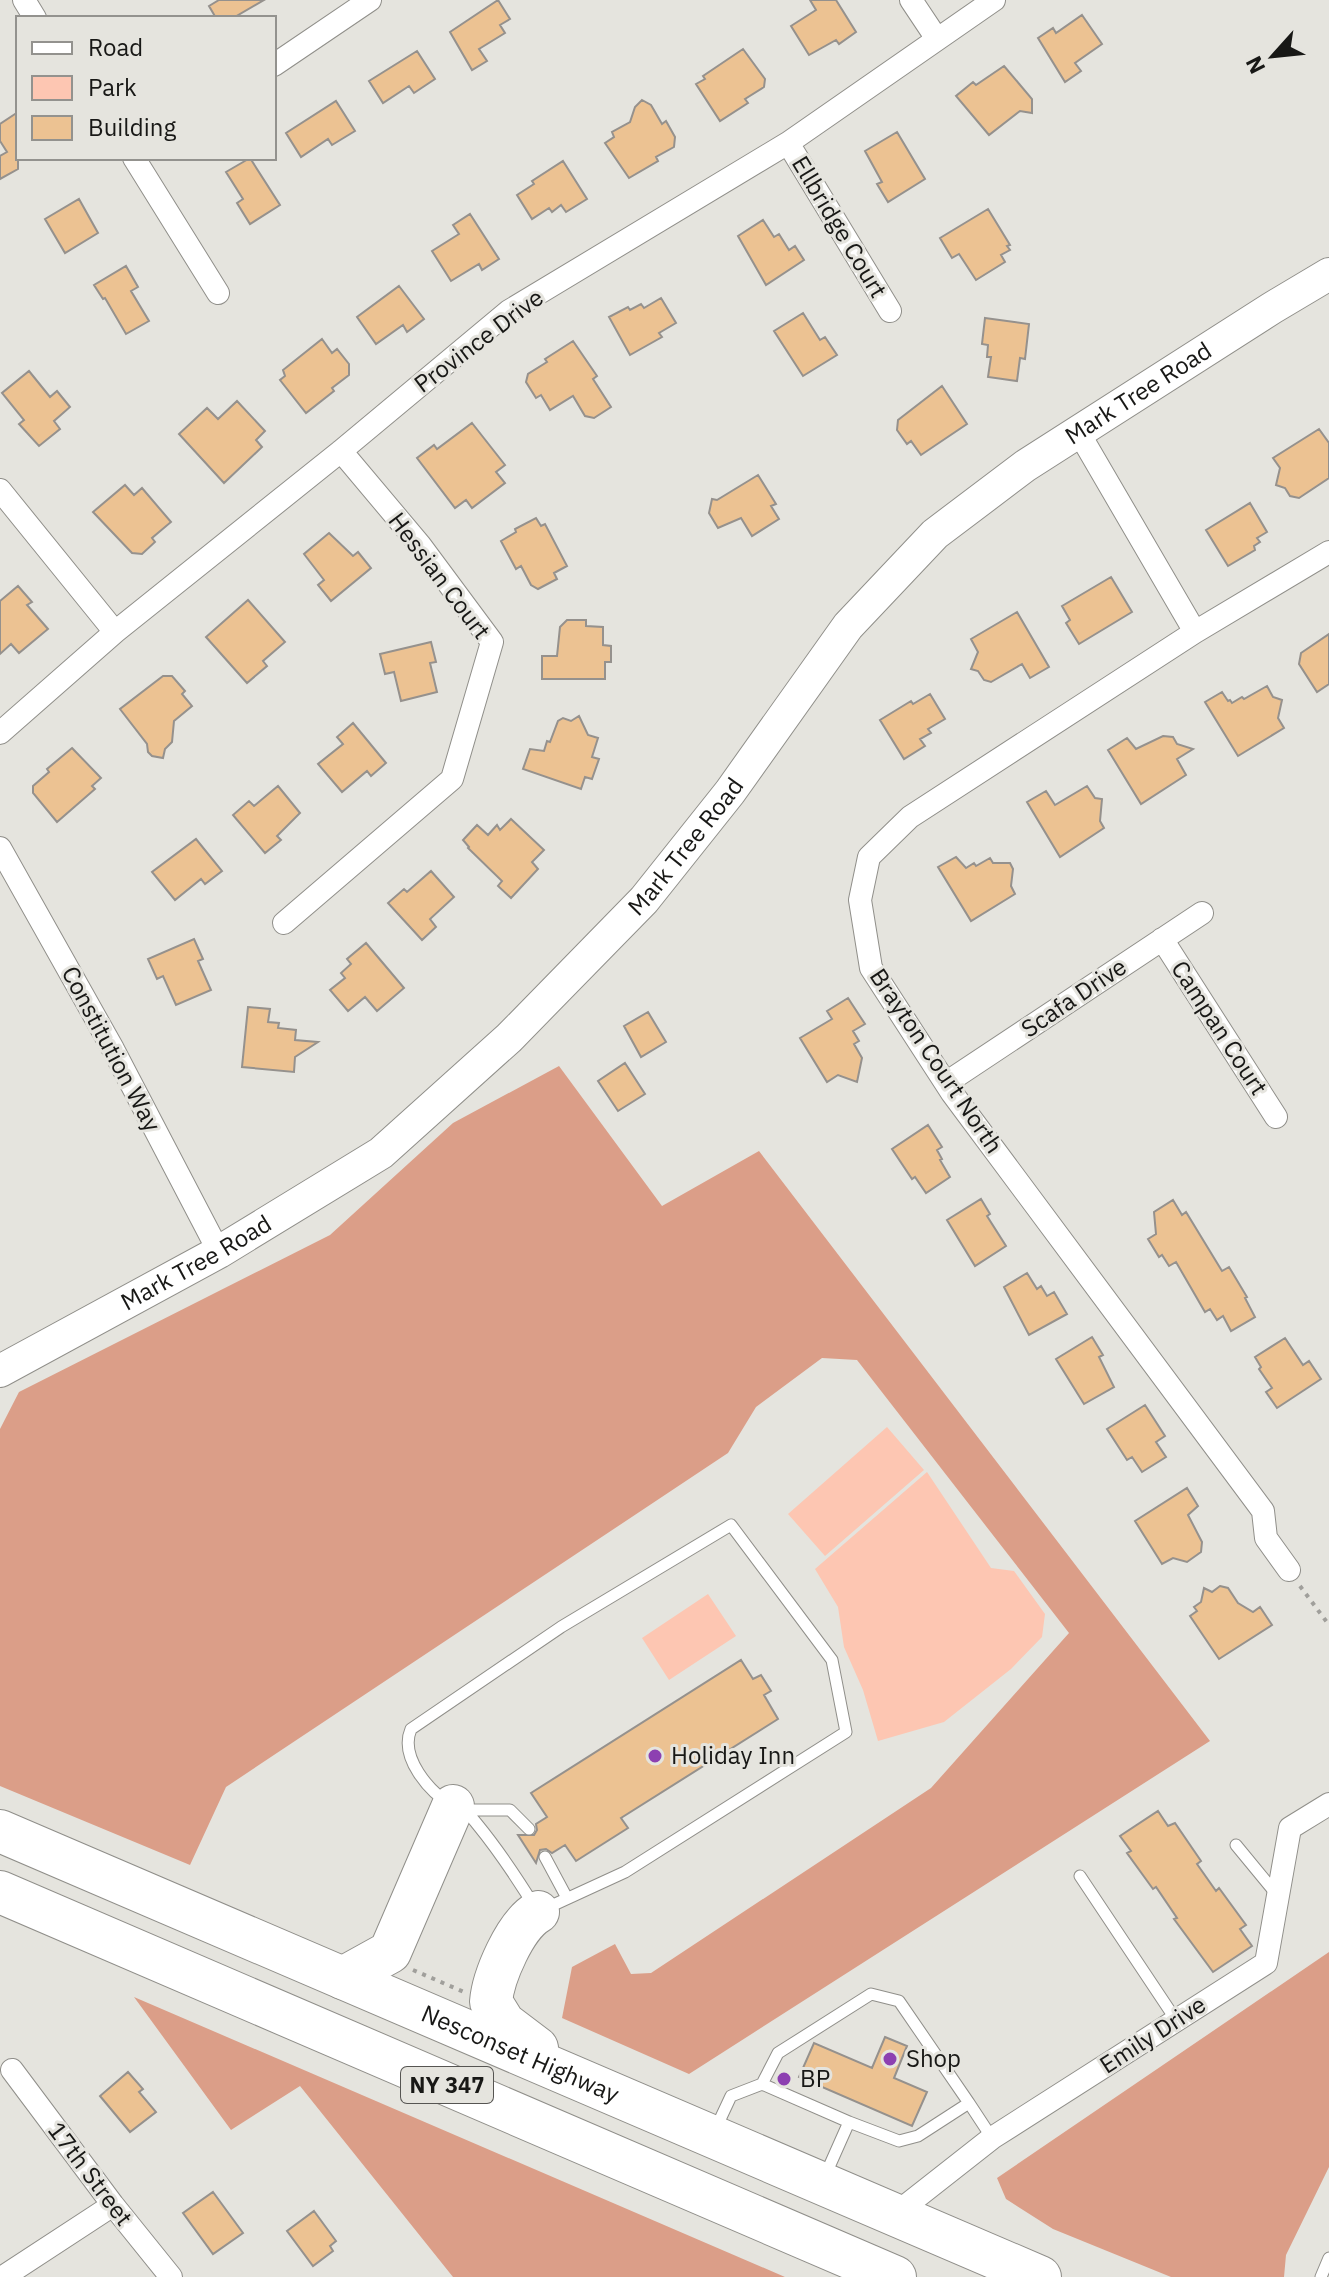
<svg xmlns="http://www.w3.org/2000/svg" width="1329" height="2277" font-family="'IBM Plex Sans',sans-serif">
  <rect width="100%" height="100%" fill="#e5e4de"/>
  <path fill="#fdc6b2" d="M887 1427 924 1470 825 1556 788 1514Z
    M927 1472 991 1568 1014 1571 1045 1614 1042 1637 1011 1669 944 1722 878 1741 863 1690 844 1647 838 1607 815 1569Z
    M708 1594 736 1636 669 1680 642 1638Z"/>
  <path fill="#db9e88" d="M559 1066 662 1206 759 1151 1210 1741 689 2074 562 2018 572 1967 615 1944 631 1974 651 1973 931 1788 1069 1633 857 1360 822 1358 756 1407 728 1453 226 1787 190 1865 0 1786V1429L19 1392 330 1235 453 1123Z
    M1329 1952V2167L1286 2255 1284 2277H1171L1053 2229 1006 2199 997 2178Z
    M134 1997 785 2277H453L300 2086 231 2130Z"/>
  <path fill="#ecc292" stroke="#95918d" stroke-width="2" d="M219 0H264L233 18H216L209 6Z
    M498 0 510 19 500 25 505 33 479 49 487 61 472 70 450 32Z
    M810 0H836L856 32 839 44 836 40 809 55 791 26 816 10Z
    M1082 15 1102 44 1075 63 1081 71 1065 82 1038 38 1053 28 1056 33Z
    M743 49 765 79 764 87 745 99 748 103 720 121 696 84 705 79 703 76Z
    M417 51 435 79 414 93 409 86 383 103 369 81Z
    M1004 66 1032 99V113L1020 111 989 135 956 96 973 82 976 85Z
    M642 100 651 105 662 124 666 121 675 137 674 147 656 157 658 161 629 178 605 143 614 137 612 132 630 122 635 107Z
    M336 101 355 131 332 145 328 139 301 157 286 133Z
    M18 112V169L0 179V156L7 152 0 141V124Z
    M897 132 925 179 888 202 877 184 882 182 865 151Z
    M250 158 280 205 250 224 237 203 243 199 226 172Z
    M563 161 587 199 566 212 561 205 552 212 549 208 532 219 517 195 534 184 532 181Z
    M79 199 98 233 65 253 45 219Z
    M988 209 1010 245 1007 246 1010 250 1001 255 1005 262 976 280 959 254 952 258 940 238Z
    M470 214 499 259 482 270 479 264 451 281 432 251 459 234 453 225Z
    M763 220 774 237 779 234 789 250 795 246 804 260 766 285 738 236Z
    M126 266 138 287 131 291 149 321 126 334 105 298 103 299 94 285Z
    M399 286 424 319 407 332 403 325 376 344 357 317Z
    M661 298 676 323 659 333 662 337 630 355 609 317 628 307 630 310 641 304 644 308Z
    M803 313 820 340 825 337 837 355 803 376 774 331Z
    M985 318 1029 324 1025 359 1020 358 1017 381 988 377 991 357H987L988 345 982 344Z
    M322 339 332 353 337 349 349 364V375L332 388 334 391 306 413 280 380 285 376 283 370Z
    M573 341 597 376 593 379 611 407 594 418 585 416 573 396 550 410 541 395 536 398 526 382 528 374 547 362 545 359Z
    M29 371 50 397 57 391 70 407 54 421 60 429 39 446 19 424 24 420 2 393Z
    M942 386 967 424 921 455 911 441 907 444 897 430 898 420Z
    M237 401 265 431 256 440 262 447 224 483 179 434 207 408 218 419Z
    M472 423 505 465 496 472 505 483 472 508 466 500 455 508 417 458 434 445 437 449Z
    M1319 429 1329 443V478L1299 498 1290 496 1285 488 1276 485 1280 468 1273 458Z
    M758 475 776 504 771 506 779 519 752 536 741 518 718 528 709 513 712 499 717 500Z
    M125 485 134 495 142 488 171 522 152 538 155 542 142 554 132 553 93 512Z
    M1250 503 1267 532 1257 538 1260 542 1254 546 1255 550 1228 566 1206 530Z
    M536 518 541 526 545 524 567 566 554 573 557 579 538 589 531 585 521 566 516 569 501 541 516 532 515 529Z
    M329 533 353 556 358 552 371 568 331 601 318 585 324 580 304 554Z
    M1111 577 1132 612 1079 644 1066 623 1070 620 1062 606Z
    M18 586 32 602 27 605 48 629 19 653 11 644 0 654V601Z
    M248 600 285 642 263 661 267 666 247 683 206 637Z
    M1017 612 1049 667 1030 678 1022 664 991 682 984 680 978 671 971 669 978 652 971 639Z
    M567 620H586V626L603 627V645L611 646V662H605V679H542V656H557L560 627Z
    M1329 634V684L1317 692 1299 664 1301 653Z
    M431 642 436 662 430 663 437 692 401 701 394 672 385 674 380 654Z
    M163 676H172L185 691 182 694 192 706 174 721 172 742 165 749 163 758 152 756 148 752 147 744 120 709Z
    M1267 686 1273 697 1282 700 1278 718 1284 728 1238 756 1205 702 1222 692 1228 701 1230 700 1232 703 1242 697 1244 699Z
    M930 694 945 719 928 729 931 733 920 739 925 746 904 759 880 720 911 701 913 704Z
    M579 716 588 735 598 738 592 757 599 759 592 779 585 777 581 789 523 769 530 749 544 751 547 741 550 742 558 721 563 718 571 721Z
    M353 723 386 763 371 776 367 771 342 792 318 764 343 744 337 737Z
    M1163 736 1173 737 1177 744 1193 749 1177 759 1186 775 1141 804 1108 750 1127 738 1136 749Z
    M72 748 101 778 92 786 95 789 57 822 33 793V786L49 772 47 769Z
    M278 786 300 813 277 836 281 840 265 853 233 815 249 801 254 806Z
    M1087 786 1095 798 1102 799 1100 821 1104 828 1060 857 1027 802 1046 791 1055 805Z
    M511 819 544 850 532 862 538 869 511 898 498 886 502 881 468 848 469 847 463 840 477 825 488 835 497 825 500 830Z
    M196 839 222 871 205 884 201 879 175 900 152 872Z
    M956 857 966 868 974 863 976 866 990 858 993 863H1010L1013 869 1011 886 1015 894 971 921 938 867Z
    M431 871 454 897 430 919 436 927 422 940 388 903 404 889 407 892Z
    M194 939 203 959 198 961 211 990 176 1005 163 976 157 979 148 959Z
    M366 943 404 988 377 1011 365 997 348 1011 330 990 345 978 341 973 351 964 347 959Z
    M848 998 865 1024 853 1031 859 1041 854 1044 862 1058 857 1082 838 1075 827 1082 800 1038 832 1019 827 1011Z
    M248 1007 270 1009 268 1022 279 1023 278 1028 296 1030 295 1040 318 1042 295 1057 294 1072 242 1067Z
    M648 1012 666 1042 641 1057 624 1026Z
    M625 1063 645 1094 618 1111 598 1081Z
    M928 1125 942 1147 937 1150 942 1159 940 1160 950 1177 926 1193 915 1177 912 1179 892 1149Z
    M981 1199 990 1214 987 1216 1006 1246 975 1266 947 1220Z
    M1173 1200 1182 1215 1186 1212 1222 1271 1229 1267 1247 1297 1245 1298 1255 1317 1231 1331 1223 1316 1217 1320 1210 1309 1205 1312 1176 1262 1169 1266 1162 1255 1159 1257 1148 1239 1156 1234 1154 1212Z
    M1027 1273 1037 1289 1041 1286 1047 1296 1054 1292 1067 1314 1029 1335 1004 1287Z
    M1092 1337 1103 1355 1099 1357 1114 1387 1084 1404 1056 1359Z
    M1285 1338 1303 1365 1309 1361 1321 1379 1277 1408 1266 1392 1272 1388 1259 1369 1261 1367 1255 1357Z
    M1145 1405 1165 1436 1156 1442 1166 1457 1142 1472 1132 1457 1127 1460 1107 1429Z
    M1187 1488 1198 1506 1188 1515 1202 1542 1201 1552 1187 1562 1173 1558 1162 1564 1135 1521Z
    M1220 1586 1228 1588 1238 1603 1253 1612 1260 1607 1272 1625 1219 1659 1190 1616 1197 1611 1194 1607 1201 1602 1204 1588 1212 1592Z
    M741 1660 753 1679 761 1675 771 1691 764 1695 778 1719 621 1818 628 1828 576 1861 565 1845 552 1853 546 1849 540 1850 536 1863 518 1835H534L537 1830 536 1824 547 1817 531 1793Z
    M1158 1811 1168 1826 1175 1823 1201 1861 1197 1864 1216 1891 1219 1888 1246 1925 1240 1929 1252 1946 1213 1972 1174 1919 1177 1918 1156 1887 1153 1889 1127 1853 1131 1851 1120 1836Z
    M885 2037 907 2046 894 2078 927 2092 912 2126 799 2077 814 2043 872 2068Z
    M128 2072 143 2089 139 2092 156 2112 130 2132 100 2096Z
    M213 2192 243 2233 213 2254 183 2213Z
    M314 2211 336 2241 330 2246 333 2251 313 2266 287 2231Z"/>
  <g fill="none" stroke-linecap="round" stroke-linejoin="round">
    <defs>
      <path id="lane" d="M731 1525 832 1660 846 1732 625 1872 538 1912C519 1881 500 1852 477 1824 466 1810 466 1814 453 1806 429 1792 399 1757 411 1729L561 1627Z
        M466 1810H510L529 1829
        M1236 1845 1278 1896
        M545 1857 567 1898
        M1080 1876 1176 2020
        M762 2084 778 2053 871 1994 899 2001 969 2103
        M716 2128 731 2096 762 2084 849 2122
        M825 2176 849 2122 899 2141 918 2136 969 2103 992 2138
        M1321 2277 1329 2258"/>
      <path id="street" d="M24 0 35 18
        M911 0 937 39
        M274 65 370 0
        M788 143 890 311
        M134 158 218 293
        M1079 433 1195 632
        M0 490 115 632
        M0 733 115 632 341 451 509 311 788 143 994 0
        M0 848 113 1049 219 1252
        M284 923 452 779 492 642 420 545 341 451
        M1162 939 1276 1117
        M946 1083 1202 913
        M1289 1570 1266 1538 1263 1511 952 1093 871 968 860 900 869 857 910 817 1195 632 1329 552
        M12 2070 113 2205 171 2277
        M894 2215 992 2138 1266 1963 1290 1828 1329 1804
        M3 2277 113 2205"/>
      <g id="secondary">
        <path id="s1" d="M0 1371 219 1252 381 1153 509 1038 644 900 730 792 848 626 935 534 1025 466 1272 308 1329 274"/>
      </g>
      <g id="highway">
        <path id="s2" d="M0 1831 1040 2277"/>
        <path d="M0 1892 895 2277"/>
        <path d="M343 1978 390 1952 453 1806"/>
        <path d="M537 2048 504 2023 491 2002C493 1977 515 1925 538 1912"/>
      </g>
    </defs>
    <use href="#lane" stroke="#908f8a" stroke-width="13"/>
    <use href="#street" stroke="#908f8a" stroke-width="24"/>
    <use href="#secondary" stroke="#908f8a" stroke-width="34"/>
    <use href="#highway" stroke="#908f8a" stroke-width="44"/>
    <path stroke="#a09f9b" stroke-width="4" stroke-dasharray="4 6" stroke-linecap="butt" d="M1300 1586 1329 1625
      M413 1970 464 1992"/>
    <use href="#lane" stroke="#fff" stroke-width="11"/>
    <use href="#street" stroke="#fff" stroke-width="22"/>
    <use href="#secondary" stroke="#fff" stroke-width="32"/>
    <use href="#highway" stroke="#fff" stroke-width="42"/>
  </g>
  <g fill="#8d40b1" stroke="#e5e4de" stroke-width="3">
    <circle cx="655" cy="1756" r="8"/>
    <circle cx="890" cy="2059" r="8"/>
    <circle cx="784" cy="2079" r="8"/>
  </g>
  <g text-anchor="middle" stroke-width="6" stroke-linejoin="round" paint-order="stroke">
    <rect fill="#e5e4de" stroke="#565552" stroke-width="2" x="401" y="2067" width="92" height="36" rx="6"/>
    <g font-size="22" font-weight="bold" fill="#181816">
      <text x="447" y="2093">NY 347</text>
    </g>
    <g font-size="24" fill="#181816" stroke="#e5e4de">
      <text transform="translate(839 227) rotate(59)" y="8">Ellbridge Court</text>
      <text transform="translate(479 341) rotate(-37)" y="8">Province Drive</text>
      <text dy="8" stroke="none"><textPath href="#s1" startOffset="1520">Mark Tree Road</textPath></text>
      <text transform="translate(439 576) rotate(53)" y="8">Hessian Court</text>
      <text dy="8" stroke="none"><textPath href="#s1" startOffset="872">Mark Tree Road</textPath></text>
      <text transform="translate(1074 998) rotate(-34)" y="8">Scafa Drive</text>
      <text transform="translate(1219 1028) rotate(57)" y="8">Campan Court</text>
      <text transform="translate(111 1049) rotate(62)" y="8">Constitution Way</text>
      <text transform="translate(936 1061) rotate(56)" y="8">Brayton Court North</text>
      <text dy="8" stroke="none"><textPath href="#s1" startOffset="224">Mark Tree Road</textPath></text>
      <text transform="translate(1153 2035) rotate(-33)" y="8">Emily Drive</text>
      <text dy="8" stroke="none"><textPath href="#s2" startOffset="566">Nesconset Highway</textPath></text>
      <text transform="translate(90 2174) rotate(53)" y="8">17th Street</text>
    </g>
    <g font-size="24" fill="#181816" stroke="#e5e4de" text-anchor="start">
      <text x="671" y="1764">Holiday Inn</text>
      <text x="906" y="2067">Shop</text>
      <text x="800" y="2087">BP</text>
    </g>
  </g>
  <rect x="16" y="16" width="260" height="144" fill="#e5e4de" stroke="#93928e" stroke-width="2"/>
  <rect x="32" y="42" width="40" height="12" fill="#ffffff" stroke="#93928e" stroke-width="2"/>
  <text x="88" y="56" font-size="24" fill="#181816">Road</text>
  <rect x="32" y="76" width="40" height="24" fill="#fdc6b2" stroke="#93928e" stroke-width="2"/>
  <text x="88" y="96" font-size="24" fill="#181816">Park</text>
  <rect x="32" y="116" width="40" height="24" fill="#ecc292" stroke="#93928e" stroke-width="2"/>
  <text x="88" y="136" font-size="24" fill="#181816">Building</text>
  <g transform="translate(1273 56) rotate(243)" stroke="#e5e4de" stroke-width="6" paint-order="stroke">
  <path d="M0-6L14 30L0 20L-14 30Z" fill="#181816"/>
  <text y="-12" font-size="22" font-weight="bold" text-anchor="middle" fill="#181816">N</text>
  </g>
</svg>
